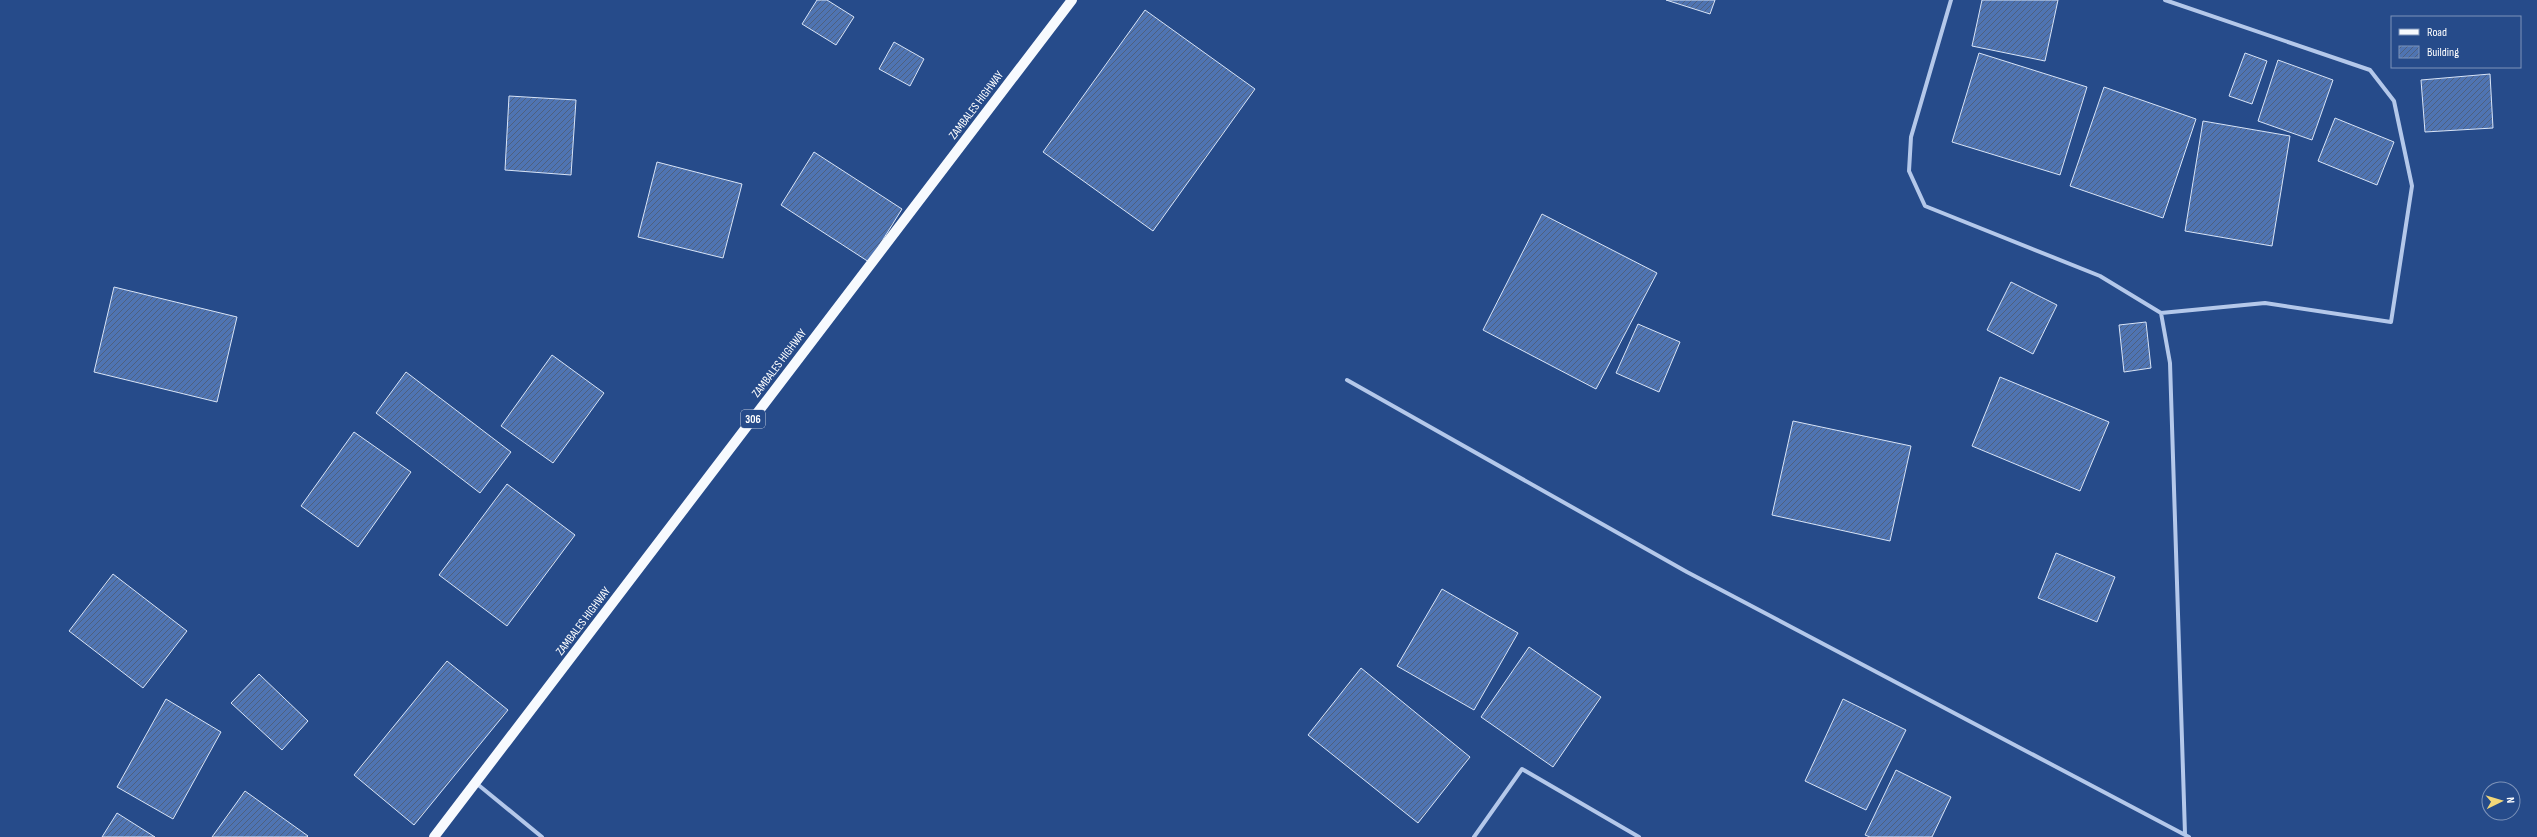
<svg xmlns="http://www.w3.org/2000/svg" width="2537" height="837" font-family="'Sofia Sans Condensed',sans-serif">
  <defs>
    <pattern id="building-hatch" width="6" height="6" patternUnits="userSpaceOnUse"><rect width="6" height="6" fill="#4f74b2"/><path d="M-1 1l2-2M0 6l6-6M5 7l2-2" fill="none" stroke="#4e607f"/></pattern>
  </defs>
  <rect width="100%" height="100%" fill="#264b8a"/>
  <path fill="url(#building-hatch)" stroke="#d8e4f7" d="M817 0H827L854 17 836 45 802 24Z
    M1666 0H1715L1710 14Z
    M1982 0H2058L2045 61 1972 46Z
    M1145 10 1255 89 1153 231 1043 152Z
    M894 42 924 59 910 86 879 69Z
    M1979 53 2087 87 2060 175 1952 142Z
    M2245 53 2267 61 2252 104 2229 96Z
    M2278 60 2333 80 2312 140 2258 121Z
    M2490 74 2493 128 2425 132 2421 80Z
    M2104 87 2196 119 2163 218 2070 186Z
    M509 96 576 100 571 175 505 170Z
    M2335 118 2394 142 2377 185 2318 161Z
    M2203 121 2290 136 2272 246 2185 231Z
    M814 152 902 209 869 262 781 205Z
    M657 162 742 184 723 258 638 237Z
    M1542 214 1657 273 1596 389 1483 330Z
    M2011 282 2057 305 2033 354 1987 330Z
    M114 287 237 317 217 402 94 372Z
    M2146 322 2151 368 2124 372 2119 325Z
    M1638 324 1680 342 1659 392 1616 373Z
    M552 355 604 393 553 463 501 426Z
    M406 372 511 452 480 493 376 413Z
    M2000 377 2109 422 2080 491 1972 446Z
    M1793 421 1911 446 1890 541 1772 515Z
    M354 432 411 472 358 547 301 506Z
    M507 484 575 535 507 626 439 575Z
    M2056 553 2115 577 2097 622 2038 598Z
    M113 574 187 631 143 688 69 631Z
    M1442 589 1518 633 1474 710 1397 666Z
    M1529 647 1601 697 1553 767 1481 717Z
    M447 661 508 710 414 825 354 775Z
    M1361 668 1470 757 1418 823 1308 735Z
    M259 674 308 721 282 750 231 703Z
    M166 699 221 732 173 819 117 787Z
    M1843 699 1906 730 1866 810 1805 781Z
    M1896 770 1951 797 1932 837H1870L1865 835Z
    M245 791 308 836 307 837H212Z
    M117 813 155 837H102Z"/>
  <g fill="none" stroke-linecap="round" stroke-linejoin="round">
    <path stroke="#b4c8ea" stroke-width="4" d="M1951 0 1911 137 1909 171 1925 206 2100 276 2161 313 2170 363 2185 834
      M2161 313 2265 303 2391 322 2412 186 2394 101 2370 70 2165 0
      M1347 380 1687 572 2189 837
      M476 783 542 837
      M1474 837 1522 769 1639 837"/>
    <path stroke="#f7fafe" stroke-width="10" d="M434 837 1072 0"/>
  </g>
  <g text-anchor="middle" stroke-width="3.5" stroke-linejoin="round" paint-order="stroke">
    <rect fill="#264b8a" stroke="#bec9dc" stroke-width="1" x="741" y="410" width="24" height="18" rx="3"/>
    <g font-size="11" font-weight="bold" fill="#fff">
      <text x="753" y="423">306</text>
    </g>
    <g font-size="12" fill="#fff" stroke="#264b8a">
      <text transform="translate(976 105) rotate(-53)" y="4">ZAMBALES HIGHWAY</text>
      <text transform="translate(779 363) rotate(-53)" y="4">ZAMBALES HIGHWAY</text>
      <text transform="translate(583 621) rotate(-53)" y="4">ZAMBALES HIGHWAY</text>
    </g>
  </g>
  <rect x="2391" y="16" width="130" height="52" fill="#264b8a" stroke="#7d93b9"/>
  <rect x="2399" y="29" width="20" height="6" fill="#f7fafe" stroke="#7d93b9"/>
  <text x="2427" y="36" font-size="12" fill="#ffffff">Road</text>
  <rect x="2399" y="46" width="20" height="12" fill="url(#building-hatch)" stroke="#7d93b9"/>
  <text x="2427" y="56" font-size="12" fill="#ffffff">Building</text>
  <g transform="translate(2501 801) rotate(85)"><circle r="19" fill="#264b8a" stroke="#7d93b9"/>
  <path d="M0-3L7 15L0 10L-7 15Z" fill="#f3d879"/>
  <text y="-6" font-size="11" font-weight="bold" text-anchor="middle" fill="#ffffff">N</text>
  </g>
</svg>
